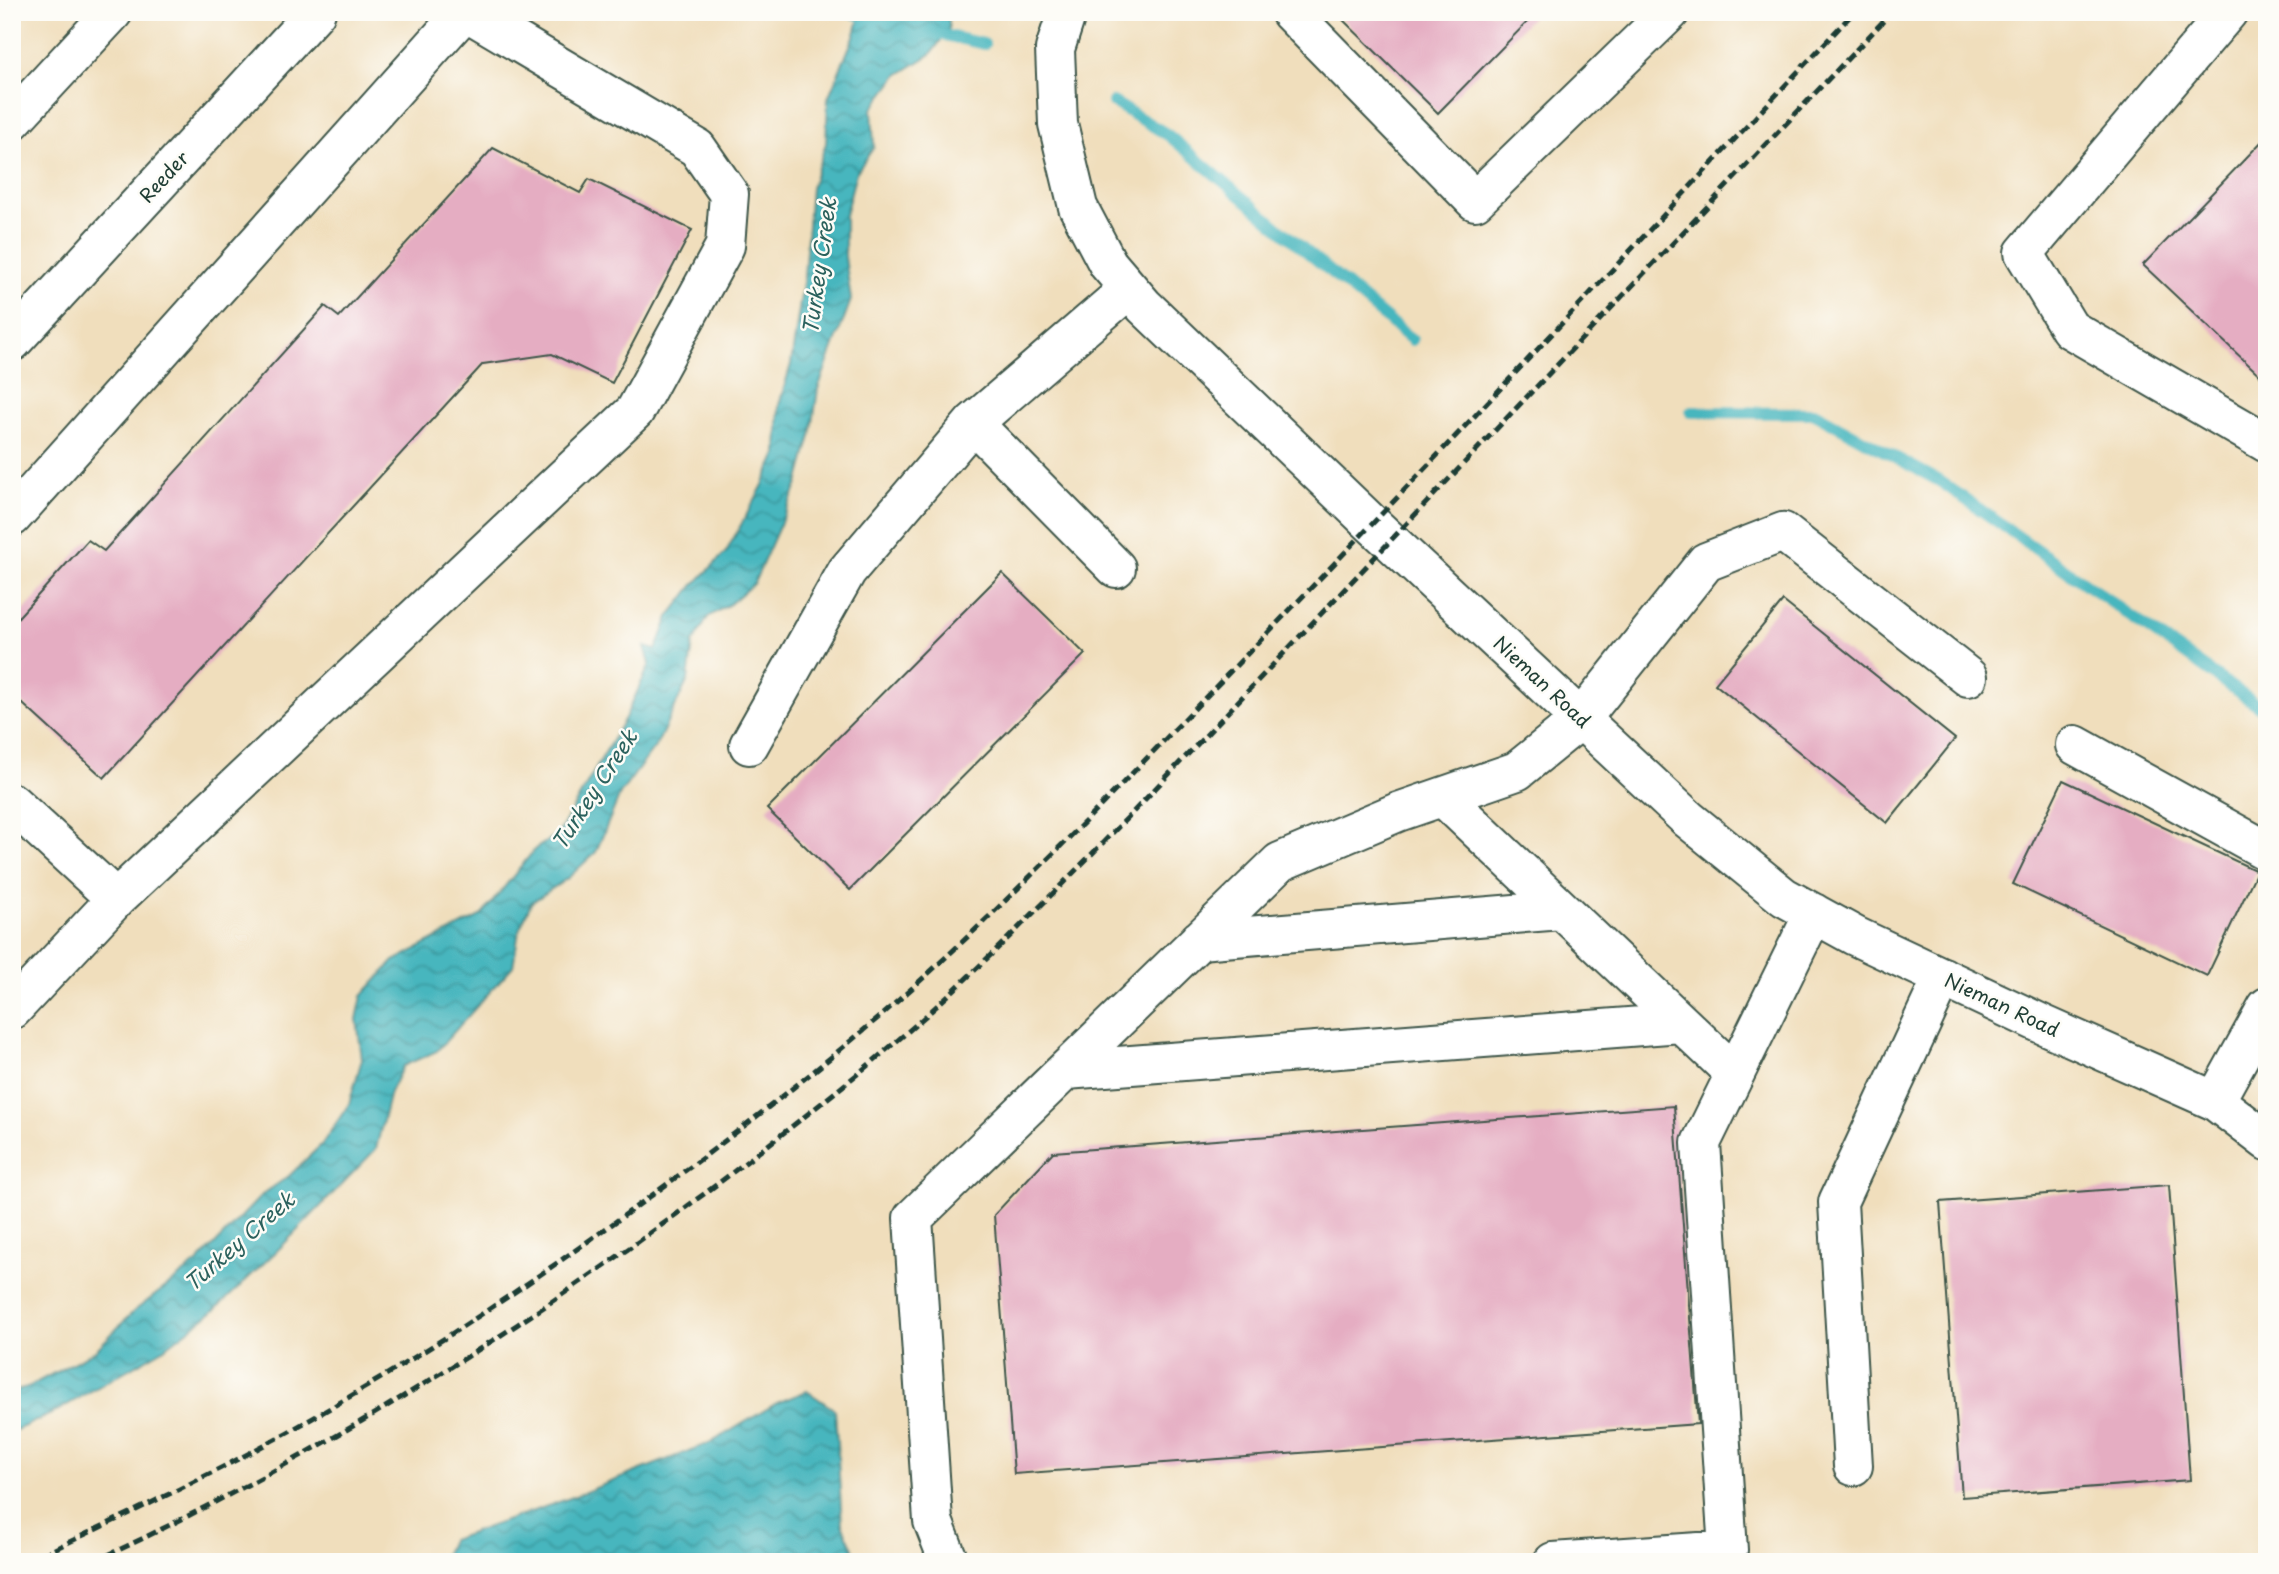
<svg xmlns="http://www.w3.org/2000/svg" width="2279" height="1574" font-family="'Playpen Sans',sans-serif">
  <defs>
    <pattern id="water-waves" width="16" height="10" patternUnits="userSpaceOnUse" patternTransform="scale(1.75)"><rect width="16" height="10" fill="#46b6be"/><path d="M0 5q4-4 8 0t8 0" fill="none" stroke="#3a959b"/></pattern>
  </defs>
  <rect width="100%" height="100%" fill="#fdfcf7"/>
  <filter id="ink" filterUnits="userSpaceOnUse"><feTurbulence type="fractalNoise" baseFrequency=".0143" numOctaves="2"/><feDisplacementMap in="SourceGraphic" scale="14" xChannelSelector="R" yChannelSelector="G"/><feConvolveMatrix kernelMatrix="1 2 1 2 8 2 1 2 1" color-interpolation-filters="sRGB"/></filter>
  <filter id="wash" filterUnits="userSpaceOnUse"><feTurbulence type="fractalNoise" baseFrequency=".00686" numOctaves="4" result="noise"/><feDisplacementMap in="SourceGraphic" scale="28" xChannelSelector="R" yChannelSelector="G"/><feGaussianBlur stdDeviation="1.57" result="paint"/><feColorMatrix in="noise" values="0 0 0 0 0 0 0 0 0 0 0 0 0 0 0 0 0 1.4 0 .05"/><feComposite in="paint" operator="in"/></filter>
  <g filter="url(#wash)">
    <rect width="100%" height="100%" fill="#f0debc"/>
    <path fill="url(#water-waves)" stroke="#327a79" stroke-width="2" d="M861 12H949V29L931 54 898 75 872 109 874 147 856 173 845 215V257L851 300 818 389 811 436 798 484 754 583 730 604 708 617 693 643 688 680 657 744 620 794 596 852 568 878 531 903 519 931 513 966 437 1051 403 1066 390 1092 376 1149 283 1245 216 1309 165 1348 53 1413 12 1432V1392L30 1386 95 1351 133 1312 197 1263 263 1194 289 1176 322 1144 349 1104 362 1059 357 1019 362 996 394 961 482 915 535 849 558 834 625 718 650 664 645 647 656 650 669 617 693 586 726 552 763 485 777 454 779 405 791 364 804 276 811 188 826 143 828 98 855 34Z
      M807 1391 835 1410 842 1524 859 1562H441L451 1540 570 1498 712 1442 777 1403Z"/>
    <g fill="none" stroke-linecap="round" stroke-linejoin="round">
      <path stroke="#46b6be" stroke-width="12" d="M849 12 876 20
        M931 32 984 44
        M1113 102 1168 135 1412 340
        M1691 412 1814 413 1941 482 2267 712"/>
    </g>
    <g id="blocks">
      <path fill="#e5adc2" d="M1335 12H1537L1438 113Z
        M2267 136V382L2143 265Z
        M493 148 580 193 589 179 692 230 612 383 552 354 483 364 104 778 12 694V624L88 540 104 551 325 306 339 317Z
        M1002 573 1085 654 850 890 767 809Z
        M1783 601 1955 739 1887 823 1715 684Z
        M2063 780 2257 871 2207 976 2013 884Z
        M1674 1106 1698 1424 1014 1474 994 1215 1053 1152Z
        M2169 1185 2190 1480 1962 1497 1940 1202Z"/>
    </g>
  </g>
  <g filter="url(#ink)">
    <use href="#blocks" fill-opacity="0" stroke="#3e5548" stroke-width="2"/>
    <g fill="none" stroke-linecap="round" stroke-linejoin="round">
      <defs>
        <path id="minor" d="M1067 12 1055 49 1058 124 1078 207 1108 264 1144 306 1373 525 1688 819 1784 897 1855 936 2044 1025 2215 1101 2267 1141
          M1290 12 1475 201 1670 12
          M2228 12 2024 253 2070 329 2267 443
          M12 121 113 12
          M12 342 316 12
          M973 423 1116 568
          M12 517 464 12
          M749 745 847 571 973 423 1129 289
          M2075 745 2267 851
          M1443 797 1735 1074
          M12 803 116 899
          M1199 940 1562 910
          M12 1010 116 899 635 411 725 246 729 194 697 148 467 12
          M1066 1070 1681 1023
          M2215 1101 2267 1007
          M1853 1466 1838 1202 1943 977
          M949 1562 933 1521 913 1218 1280 862 1398 812 1517 771 1581 719 1706 562 1783 532 1968 677
          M1553 1562 1728 1550 1701 1143 1814 913"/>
      </defs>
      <use href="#minor" stroke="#3e5548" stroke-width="42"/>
      <use href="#minor" stroke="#fff" stroke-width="38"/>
      <path stroke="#1f3d34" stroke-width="5" stroke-dasharray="10 5" stroke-linecap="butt" d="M27 1562C111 1522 196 1483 277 1438 405 1368 526 1287 644 1201 729 1139 812 1075 892 1006 1019 894 1136 769 1254 647 1456 438 1654 225 1854 12
        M93 1562C317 1458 527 1327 724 1179 790 1128 858 1076 921 1020 995 954 1064 882 1134 811L1892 12"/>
    </g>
  </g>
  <g text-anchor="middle" stroke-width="5" stroke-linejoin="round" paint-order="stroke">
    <g font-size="19" fill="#1f3d34" stroke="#fdfcf7">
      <text transform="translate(164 177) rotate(-47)" y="7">Reeder</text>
      <text transform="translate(1542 682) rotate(43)" y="7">Nieman Road</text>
      <text transform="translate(2002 1005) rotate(25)" y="7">Nieman Road</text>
    </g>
    <g font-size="21" font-style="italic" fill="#2b615d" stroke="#fdfcf7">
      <text transform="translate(820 266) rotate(-82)" y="7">Turkey Creek</text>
      <text transform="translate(595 790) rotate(-57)" y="7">Turkey Creek</text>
      <text transform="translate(240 1242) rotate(-41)" y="7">Turkey Creek</text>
    </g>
  </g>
  <rect width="2279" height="1574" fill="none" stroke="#fdfcf7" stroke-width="42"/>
</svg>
